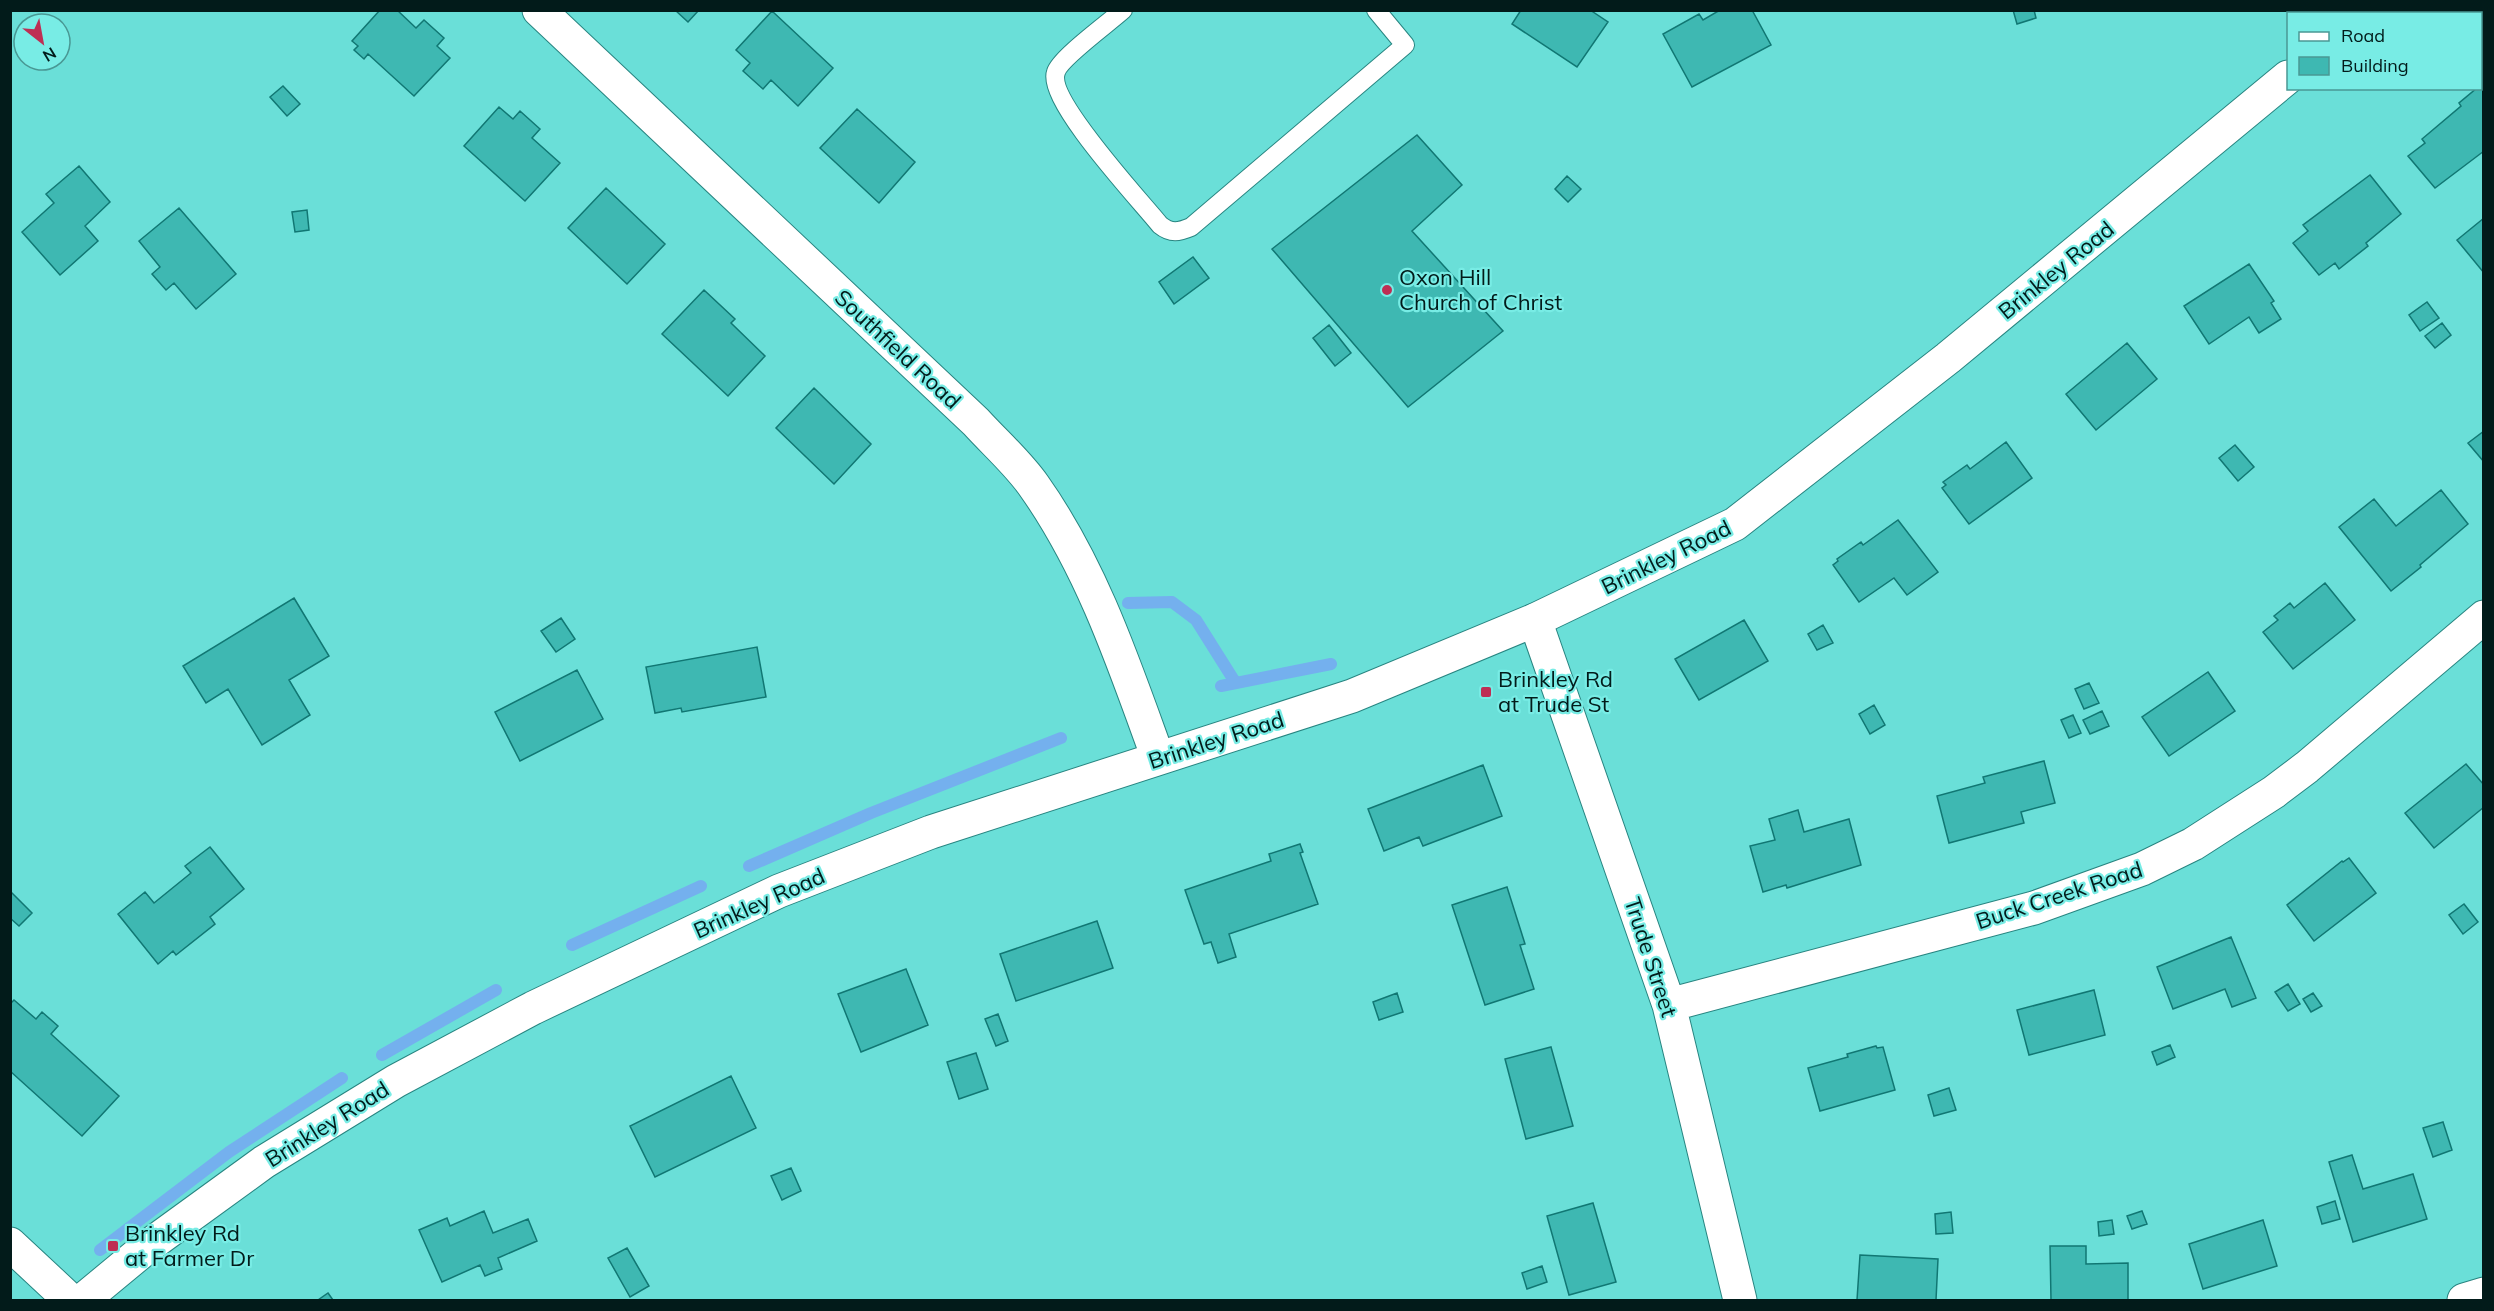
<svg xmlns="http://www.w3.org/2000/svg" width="2494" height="1311" font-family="Mulish,sans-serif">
  <rect width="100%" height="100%" fill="#6adfd8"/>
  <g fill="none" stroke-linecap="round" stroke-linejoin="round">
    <path stroke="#74b0ee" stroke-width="12" d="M1128 603 1172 602 1196 620 1235 682
      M1221 686 1331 664
      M749 866 871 813 1061 738
      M572 945 701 886
      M382 1055 496 990
      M100 1250 229 1152 342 1078"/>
  </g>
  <path fill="#3eb8b2" stroke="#117773" stroke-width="1.5" d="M380 10H397L416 28 424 20 444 38 437 46 450 58 414 96 368 54 364 59 354 50 358 46 352 41Z
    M675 10H699L688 22Z
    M1521 10H1590L1608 22 1577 67 1512 24Z
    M1720 10H1752L1771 45 1692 87 1663 34 1699 14 1703 20Z
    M2013 10H2034L2036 18 2017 24Z
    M772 11 833 68 798 106 771 80 763 89 743 71 750 63 736 50Z
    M2483 83 2484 151 2435 188 2408 156 2425 143 2422 139 2461 106 2459 103 2477 88H2480Z
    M283 86 300 104 287 116 270 97Z
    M499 107 513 119 520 111 540 129 532 138 560 163 525 201 464 146Z
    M857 109 915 162 879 203 820 148Z
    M1417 135 1462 185 1412 231 1503 331 1408 407 1272 249Z
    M79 166 110 202 85 226 98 241 60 275 22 232 54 203 46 194Z
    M2370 175 2401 214 2366 243 2368 246 2339 269 2335 263 2319 275 2293 243 2308 231 2303 225Z
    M1567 176 1581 189 1568 202 1555 189Z
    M606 188 665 244 627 284 568 228Z
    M179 208 236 274 196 309 174 283 166 290 152 274 160 267 139 241Z
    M307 210 309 230 295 232 292 212Z
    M2484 218V273L2457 240Z
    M1193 257 1209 278 1174 304 1159 282Z
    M2249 264 2274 301 2271 303 2281 319 2259 333 2249 317 2209 344 2184 306Z
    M704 290 735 319 731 323 765 356 728 396 662 334Z
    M2427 302 2439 318 2420 331 2409 315Z
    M2442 323 2451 335 2435 348 2425 336Z
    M1329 325 1351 353 1335 366 1313 338Z
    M2127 343 2157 379 2096 430 2066 394Z
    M814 388 871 444 834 484 776 428Z
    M2484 431V462L2468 443Z
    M2006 442 2032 478 1969 524 1942 488 1946 485 1943 482 1967 465 1970 469Z
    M2235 445 2254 467 2238 481 2219 458Z
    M2441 490 2468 524 2420 565 2421 567 2391 591 2339 527 2374 499 2396 526Z
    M1898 520 1938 572 1907 595 1894 578 1859 602 1833 565 1838 561 1837 559 1861 542 1863 545Z
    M2325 583 2355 620 2293 669 2263 632 2278 620 2274 616 2290 603 2294 608Z
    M294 598 329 656 289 680 310 715 262 745 228 689 206 703 183 666Z
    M561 618 575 639 556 652 541 631Z
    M1744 620 1768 661 1699 700 1675 659Z
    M1823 625 1833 643 1817 650 1808 634Z
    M757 647 766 697 682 712 681 708 655 713 646 667Z
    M577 670 603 719 520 761 495 712Z
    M2208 672 2235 711 2169 756 2142 717Z
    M2089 683 2099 703 2084 709 2075 689Z
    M1874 705 1885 725 1870 734 1859 714Z
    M2102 711 2109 726 2090 734 2083 720Z
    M2073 715 2081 733 2069 738 2061 720Z
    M2044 761 2055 803 2021 812 2024 823 1949 843 1937 796 1985 783 1983 777Z
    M2466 764 2484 785V807L2434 848 2405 813Z
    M1483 765 1502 816 1423 846 1419 837 1384 851 1368 809Z
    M1798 810 1804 832 1849 819 1861 865 1787 888 1786 885 1763 892 1750 846 1775 840 1769 819Z
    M1300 844 1303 852 1300 853 1318 904 1229 934 1236 957 1218 963 1211 942 1204 944 1185 890 1271 861 1269 854Z
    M210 847 244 889 210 917 215 924 176 955 173 951 158 964 118 914 145 892 154 903 191 873 185 866Z
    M2349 858 2376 893 2314 941 2287 905 2342 861 2343 862Z
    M1507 887 1525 944 1520 945 1534 989 1485 1005 1452 905Z
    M11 892 32 913 19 926 10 918Z
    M2464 904 2478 922 2463 934 2449 915Z
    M1097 921 1113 968 1016 1001 1000 954Z
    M2231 937 2256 998 2232 1007 2225 989 2173 1009 2157 967Z
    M906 969 928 1025 861 1052 838 994Z
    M2288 984 2300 1004 2288 1011 2275 992Z
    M2094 990 2105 1035 2029 1055 2017 1010Z
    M1397 993 1403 1012 1379 1020 1373 1002Z
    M2313 993 2322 1006 2311 1012 2303 999Z
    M14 1000 36 1019 42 1012 58 1026 51 1034 119 1096 82 1136 10 1071V1004Z
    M998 1014 1008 1041 996 1046 985 1019Z
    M2170 1045 2175 1057 2157 1065 2152 1052Z
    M1876 1046 1877 1048 1883 1047 1895 1090 1820 1111 1808 1068 1848 1057 1847 1054Z
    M1551 1047 1573 1126 1526 1139 1505 1059Z
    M976 1053 988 1089 959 1099 947 1062Z
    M731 1076 756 1128 655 1177 630 1126Z
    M1949 1088 1956 1110 1934 1116 1928 1095Z
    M2443 1122 2452 1150 2433 1157 2423 1128Z
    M2352 1155 2363 1189 2413 1174 2427 1219 2353 1242 2329 1162Z
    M791 1168 801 1191 782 1200 771 1176Z
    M2335 1201 2340 1219 2322 1224 2317 1207Z
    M1593 1203 1616 1282 1569 1295 1547 1216Z
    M484 1211 493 1233 528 1219 537 1241 498 1258 502 1269 485 1276 480 1265 442 1282 419 1230 447 1218 450 1226Z
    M2142 1211 2147 1224 2132 1229 2127 1216Z
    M1951 1212 1953 1233 1936 1234 1935 1214Z
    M2112 1220 2114 1234 2099 1236 2098 1222Z
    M2263 1220 2277 1266 2203 1289 2189 1244Z
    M2050 1246H2086V1264L2128 1263V1300H2051Z
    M627 1248 649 1286 630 1297 608 1258Z
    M1860 1255 1938 1259 1936 1300H1857Z
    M1542 1266 1547 1282 1527 1289 1522 1273Z
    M328 1293 333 1300H318Z"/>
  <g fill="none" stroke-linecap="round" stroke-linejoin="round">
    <defs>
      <path id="lane" d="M1123 10C1110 22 1060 58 1056 72 1046 100 1140 200 1160 225 1171 234 1179 232 1191 227L1405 45 1376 10"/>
      <path id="street" d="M539 10 976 422C995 443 1018 463 1034 486 1092 568 1124 664 1158 758
        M1535 620 1669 1005 1740 1300
        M1669 1005 2034 908 2142 869 2193 844 2274 792 2307 767 2484 617
        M10 1244 70 1300
        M2464 1300 2484 1294"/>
      <path id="secondary" d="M2365 14 2369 10
        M83 1300 147 1247 264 1162 396 1081 533 1008 779 891 931 832 1352 696 1535 620 1735 524 1948 358 2288 77"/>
    </defs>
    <use href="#lane" stroke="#288581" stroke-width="20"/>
    <use href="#street" stroke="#288581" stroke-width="35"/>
    <use href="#secondary" stroke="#288581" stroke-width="35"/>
    <use href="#lane" stroke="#fff" stroke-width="18"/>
    <use href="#street" stroke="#fff" stroke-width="33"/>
    <use href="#secondary" stroke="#fff" stroke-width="33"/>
  </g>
  <g fill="#be2e54" stroke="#78ece5" stroke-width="2">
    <circle cx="1387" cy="290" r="6"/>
    <rect x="1480" y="686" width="12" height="12" rx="3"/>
    <rect x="107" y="1240" width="12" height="12" rx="3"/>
  </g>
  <g text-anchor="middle" stroke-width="4.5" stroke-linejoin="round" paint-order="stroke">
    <g font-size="22" fill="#021b1a" stroke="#78ece5">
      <text transform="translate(2056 270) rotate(-39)" y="8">Brinkley Road</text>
      <text transform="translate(898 349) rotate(43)" y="8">Southfield Road</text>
      <text transform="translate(1666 557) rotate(-26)" y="8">Brinkley Road</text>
      <text transform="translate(1216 740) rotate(-18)" y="8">Brinkley Road</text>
      <text transform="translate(2059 895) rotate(-18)" y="8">Buck Creek Road</text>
      <text transform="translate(759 903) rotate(-24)" y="8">Brinkley Road</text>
      <text transform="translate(1651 957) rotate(72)" y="8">Trude Street</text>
      <text transform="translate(327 1124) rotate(-32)" y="8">Brinkley Road</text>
    </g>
    <g font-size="22" fill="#021b1a" stroke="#78ece5" text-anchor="start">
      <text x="1399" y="285">Oxon Hill<tspan x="1399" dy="25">Church of Christ</tspan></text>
      <text x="1498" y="687">Brinkley Rd<tspan x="1498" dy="25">at Trude St</tspan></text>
      <text x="125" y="1241">Brinkley Rd<tspan x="125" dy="25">at Farmer Dr</tspan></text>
    </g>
  </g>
  <rect width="2494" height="1311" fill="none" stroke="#021b1a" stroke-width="24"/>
  <rect x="2287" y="12" width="195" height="78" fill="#78ece5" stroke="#499894" stroke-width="1.5"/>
  <rect x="2299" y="32" width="30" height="9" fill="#ffffff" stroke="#499894" stroke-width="1.5"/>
  <text x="2341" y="42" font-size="18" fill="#021b1a">Road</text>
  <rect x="2299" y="57" width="30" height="18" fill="#3eb8b2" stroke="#499894" stroke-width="1.5"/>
  <text x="2341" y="72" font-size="18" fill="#021b1a">Building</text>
  <g transform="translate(42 42) rotate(149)"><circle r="28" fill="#78ece5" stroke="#499894" stroke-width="1.5"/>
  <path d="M0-4.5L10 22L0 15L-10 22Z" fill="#be2e54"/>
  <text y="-9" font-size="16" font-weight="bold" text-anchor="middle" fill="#021b1a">N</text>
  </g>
</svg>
